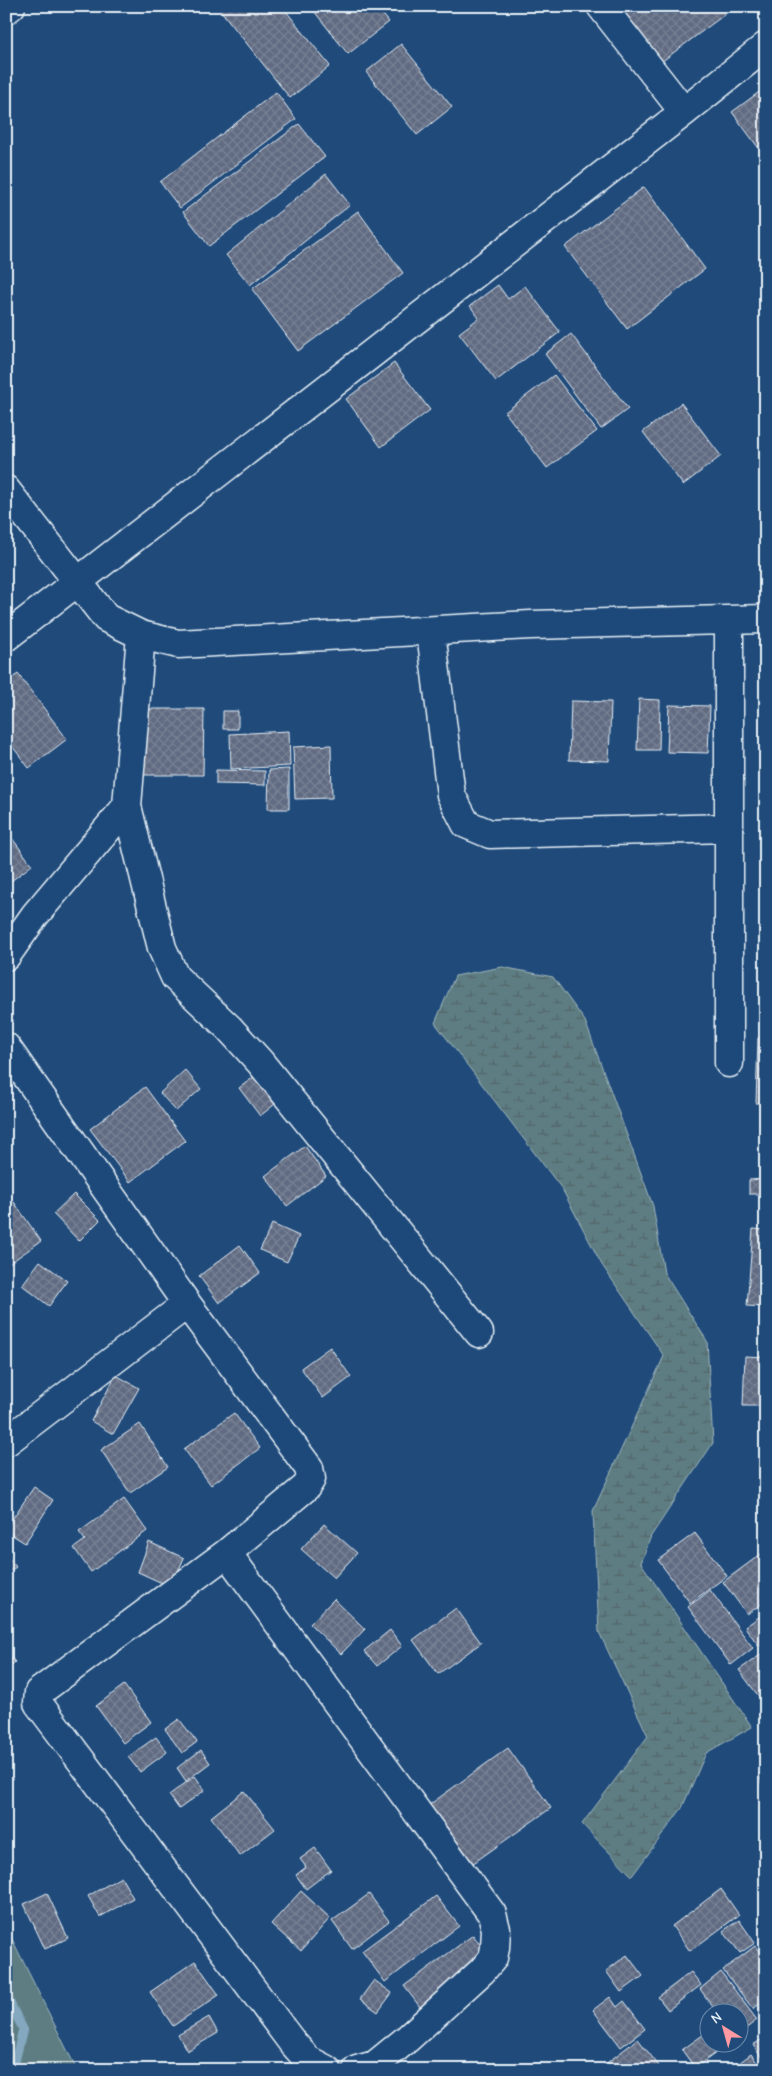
<svg xmlns="http://www.w3.org/2000/svg" width="772" height="2076" font-family="'Comic Neue',sans-serif">
  <defs>
    <pattern id="wetland-marsh" width="20" height="14" patternUnits="userSpaceOnUse" patternTransform="scale(1.25)"><rect width="20" height="14" fill="#5d7d82"/><path d="M1 5h8M5 5V1M11 12h8M15 12V8" fill="none" stroke="#536569"/></pattern>
    <pattern id="building-cross-hatch" width="8" height="8" patternUnits="userSpaceOnUse" patternTransform="scale(1.25)"><rect width="8" height="8" fill="#616b82"/><path d="M0 0l8 8M0 8l8-8" fill="none" stroke="#788194"/></pattern>
  </defs>
  <rect width="100%" height="100%" fill="#1f4a7a"/>
  <filter id="ink" filterUnits="userSpaceOnUse"><feTurbulence type="fractalNoise" baseFrequency=".02" numOctaves="2"/><feDisplacementMap in="SourceGraphic" scale="10" xChannelSelector="R" yChannelSelector="G"/><feConvolveMatrix kernelMatrix="1 2 1 2 8 2 1 2 1" color-interpolation-filters="sRGB"/></filter>
  <g filter="url(#ink)">
    <path fill="#5d7d82" stroke="#a2b7bd" d="M6 1927 77 2070H6Z"/>
    <path fill="url(#wetland-marsh)" stroke="#a2b7bd" d="M502 967 553 977 585 1021 653 1206 664 1273 707 1341 713 1443 651 1536 641 1563 752 1727 706 1753 682 1808 632 1876 582 1824 648 1736 599 1632 593 1511 664 1356 602 1265 562 1189 435 1023 455 976Z"/>
    <g fill="none" stroke-linecap="round" stroke-linejoin="round">
      <path stroke="#83a8bf" stroke-width="9" d="M6 1995 23 2029 13 2070"/>
    </g>
    <path fill="url(#building-cross-hatch)" stroke="#e8f1f8" d="M217 6H282L330 66 290 98Z
      M310 6H376L389 22 348 54Z
      M630 6H736L657 65 619 14Z
      M401 44 452 107 417 135 366 72Z
      M766 87V158L732 112Z
      M276 92 296 119 180 208 160 182Z
      M299 124 325 157 209 246 183 212Z
      M326 174 350 205 250 285 226 255Z
      M644 187 705 269 627 329 565 247Z
      M358 211 403 273 298 351 252 289Z
      M498 285 508 299 525 286 560 332 496 381 459 333 479 318 470 306Z
      M571 334 628 409 601 429 545 354Z
      M394 363 430 410 381 447 346 399Z
      M554 375 597 431 547 468 505 412Z
      M681 403 721 456 683 485 643 432Z
      M18 674 67 739 29 768 6 738V682Z
      M639 699 660 700 659 750H637Z
      M571 701 611 702 609 761 569 760Z
      M669 705 710 706 708 753 667 752Z
      M135 709H204L203 775H135Z
      M223 711H238V729H223Z
      M289 731 290 766 231 769 230 734Z
      M331 745 332 798 295 799 293 747Z
      M289 769V809H268L269 770Z
      M216 770 265 771V785L216 784Z
      M6 830 32 865 6 885Z
      M758 1038H766V1103H756Z
      M185 1070 201 1089 176 1111 160 1093Z
      M254 1077 275 1104 260 1116 239 1088Z
      M145 1087 185 1141 130 1182 90 1129Z
      M305 1146 326 1176 287 1206 265 1176Z
      M766 1179V1223H765L764 1194H749V1180Z
      M74 1194 100 1220 79 1241 53 1214Z
      M14 1202 41 1241 7 1265 6 1207Z
      M272 1224 299 1236 287 1262 260 1250Z
      M753 1229 766 1230V1307L747 1306Z
      M240 1245 260 1273 219 1303 199 1276Z
      M40 1261 67 1281 49 1306 22 1285Z
      M330 1347 351 1377 323 1398 301 1368Z
      M745 1356 766 1357V1406H743Z
      M116 1375 139 1388 113 1434 91 1421Z
      M764 1410H766V1445H763Z
      M234 1413 260 1448 211 1485 184 1449Z
      M140 1424 168 1467 130 1493 101 1450Z
      M34 1487 53 1500 25 1543 6 1531V1528Z
      M124 1499 147 1531 91 1572 74 1548 85 1540 79 1532Z
      M324 1524 357 1553 334 1578 301 1549Z
      M695 1533 727 1576 690 1603 658 1560Z
      M149 1542 184 1558 171 1587 138 1572Z
      M765 1551 766 1601 747 1614 723 1582Z
      M6 1554 16 1567 6 1574Z
      M710 1590 753 1648 731 1665 688 1607Z
      M334 1599 365 1629 341 1654 310 1624Z
      M456 1608 481 1643 438 1674 413 1640Z
      M766 1612V1641L759 1646 745 1627Z
      M390 1630 402 1646 377 1666 364 1651Z
      M766 1651V1706L739 1670Z
      M6 1652 15 1662 6 1670Z
      M124 1685 151 1722 123 1743 96 1706Z
      M179 1719 197 1742 182 1753 165 1729Z
      M156 1737 167 1752 140 1772 128 1757Z
      M508 1748 551 1808 472 1864 429 1805Z
      M201 1750 210 1763 186 1781 177 1768Z
      M766 1772V1799L759 1774Z
      M195 1776 205 1790 179 1809 169 1795Z
      M244 1791 275 1829 240 1856 211 1817Z
      M315 1848 331 1870 306 1889 296 1875 306 1867 300 1859Z
      M121 1877 133 1898 100 1917 88 1896Z
      M721 1889 739 1915 690 1951 672 1926Z
      M301 1891 330 1918 301 1951 271 1924Z
      M47 1893 68 1938 45 1949 24 1904Z
      M369 1894 389 1921 352 1949 332 1921Z
      M436 1896 459 1926 385 1982 362 1951Z
      M739 1920 755 1943 740 1953 723 1931Z
      M473 1935 489 1957 420 2007 404 1986Z
      M755 1946 766 1961V1999L753 2009 723 1970Z
      M627 1955 643 1976 621 1992 606 1971Z
      M195 1961 219 1995 173 2026 150 1992Z
      M691 1972 701 1985 668 2010 658 1997Z
      M721 1972 757 2020 740 2033V2014H718L700 1989Z
      M374 1980 392 1993 378 2012 360 1999Z
      M610 1997 617 2007 624 2001 645 2029 621 2047 593 2010Z
      M766 2003V2017L759 2008Z
      M209 2017 218 2033 187 2051 178 2035Z
      M707 2032 710 2036V2044H715L720 2050 695 2068 682 2050Z
      M766 2037V2064L753 2045Z
      M638 2039 662 2070H600L599 2069Z
      M751 2054 762 2070H737L735 2066Z"/>
    <g fill="none" stroke-linecap="round" stroke-linejoin="round">
      <defs>
        <path id="minor" d="M601 6 684 112
          M6 10 11 6
          M6 490 106 618 141 635 178 644 531 625 766 619
          M431 632 451 795 466 824 490 834 729 828
          M6 637 684 112 766 46
          M127 806 162 948 175 977 229 1028 260 1062 479 1333
          M6 956 35 915 127 806 141 635
          M6 1047 187 1304 309 1468 311 1479 306 1487 227 1553 39 1692 38 1703 292 2042 308 2060 327 2070
          M729 1063V621
          M6 1442 187 1304
          M227 1553 492 1914 496 1929 495 1948 493 1958 482 1971 407 2039 375 2065 357 2070"/>
      </defs>
      <use href="#minor" stroke="#e8f1f8" stroke-width="31"/>
      <use href="#minor" stroke="#1f4a7a" stroke-width="28"/>
    </g>
  </g>
  <rect width="772" height="2076" fill="none" stroke="#1f4a7a" stroke-width="25"/>
  <rect x="12" y="12" width="747" height="2051" fill="none" stroke="#e8f1f8" stroke-width="2" filter="url(#ink)"/>
  <g transform="translate(724 2028) rotate(323)"><circle r="24" fill="#1f4a7a" stroke="#6f8dac"/>
  <path d="M0-4L9 19L0 12L-9 19Z" fill="#ff9aa2"/>
  <text y="-8" font-size="14" font-weight="bold" text-anchor="middle" fill="#e8f1f8">N</text>
  </g>
</svg>
